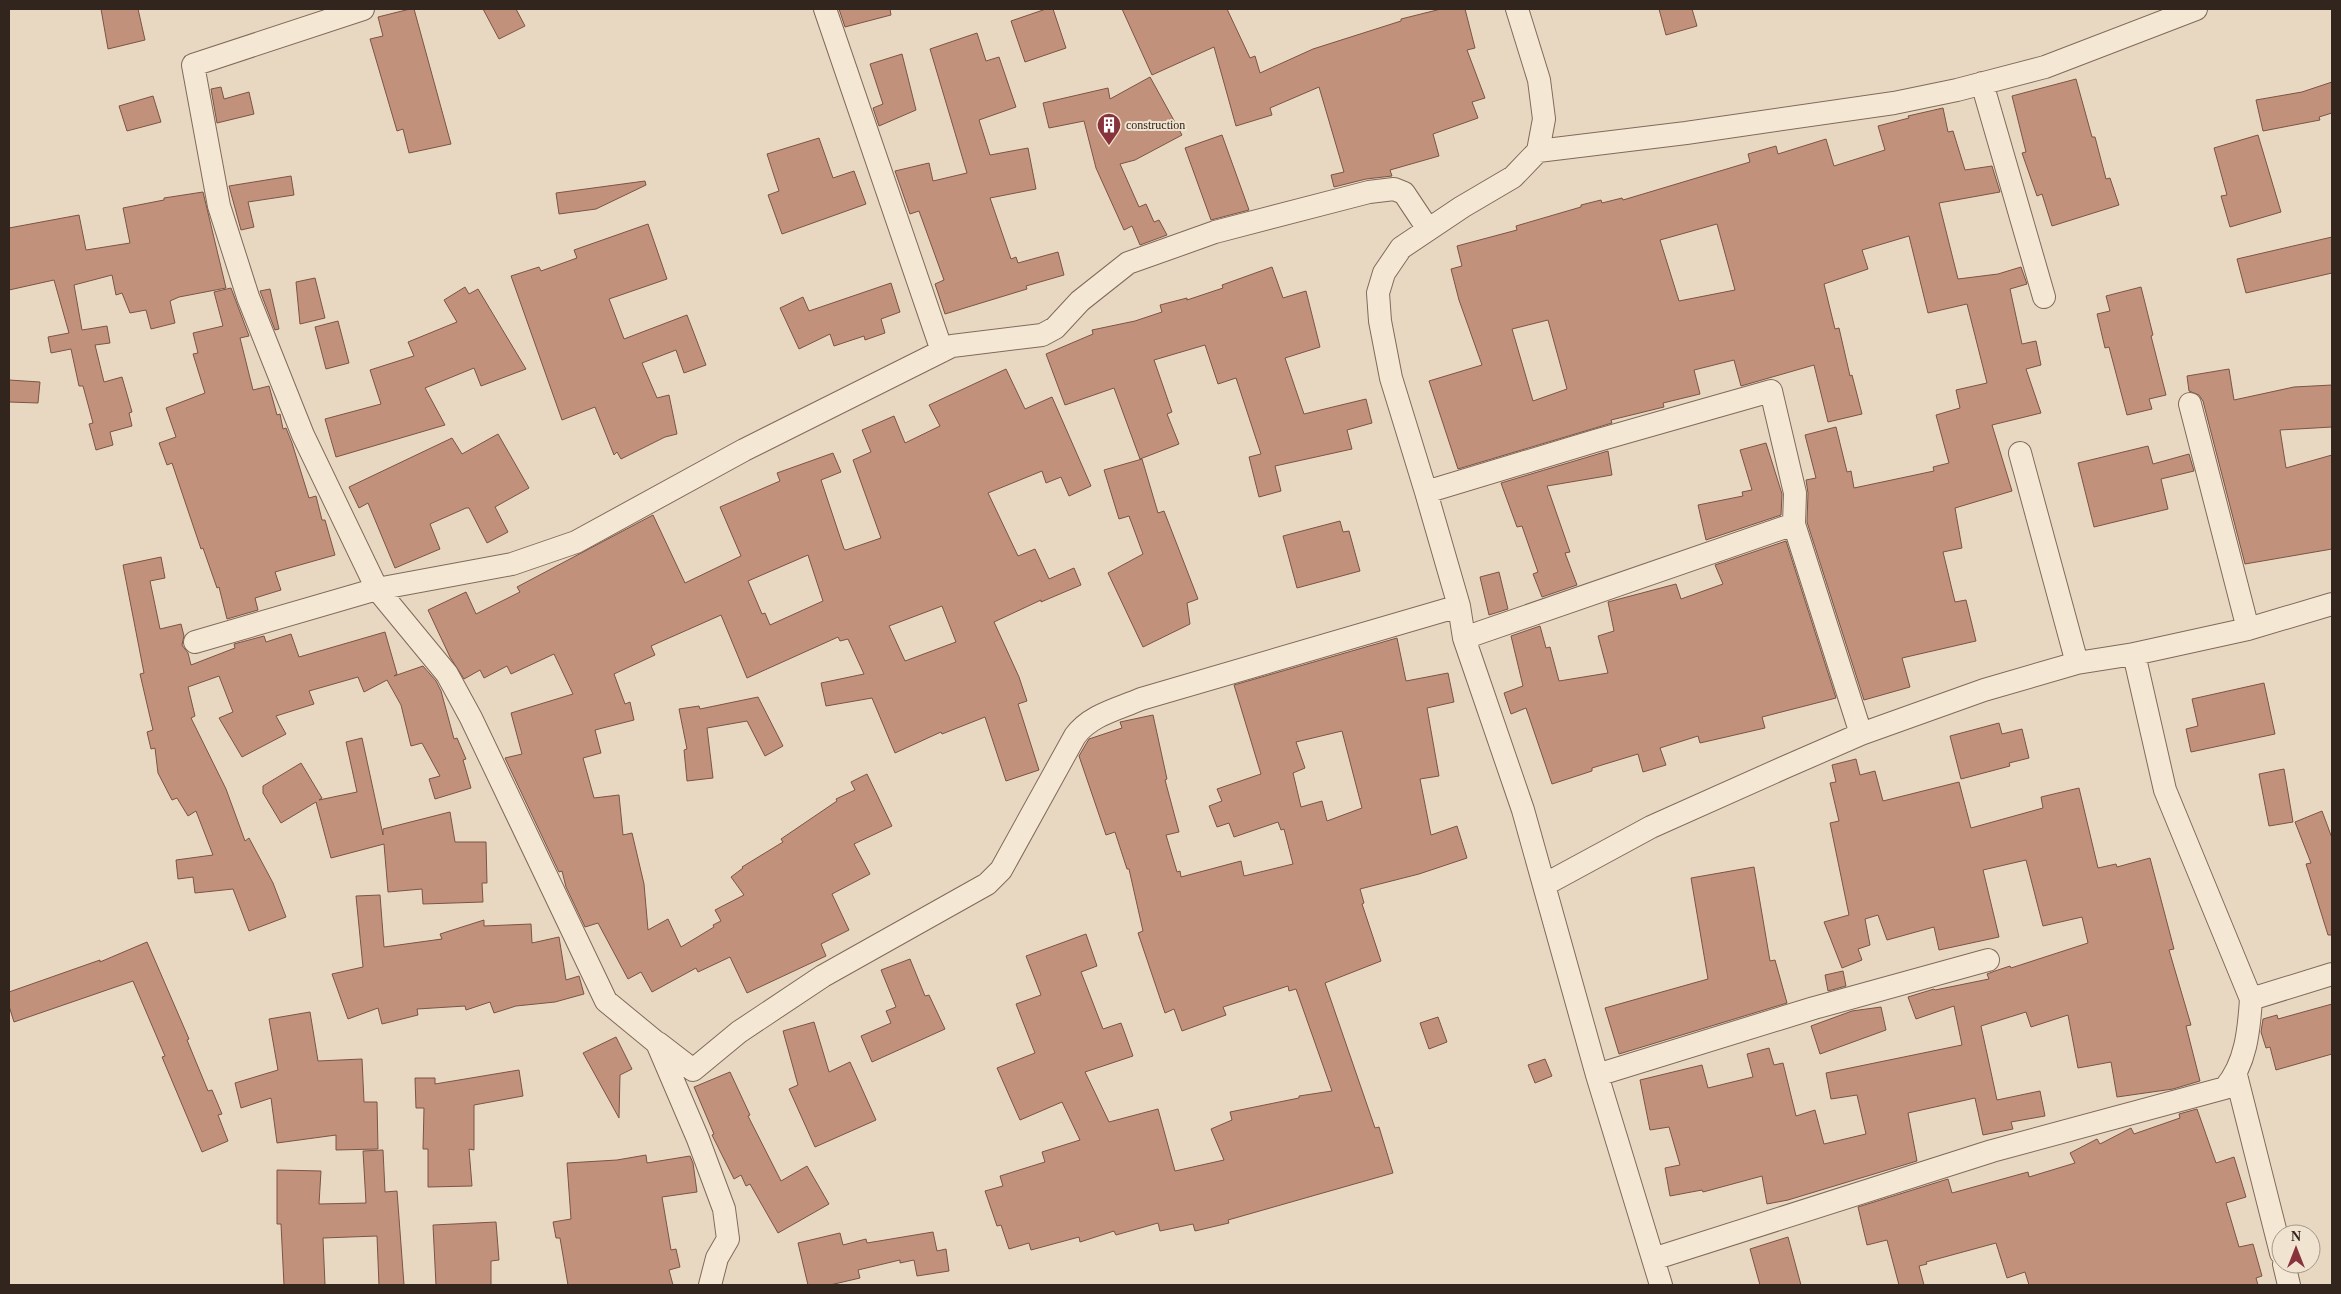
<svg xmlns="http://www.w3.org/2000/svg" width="2341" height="1294" font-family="'Times New Roman',serif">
  <rect width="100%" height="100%" fill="#e8d8c2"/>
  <path fill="#c2917c" stroke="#7c5444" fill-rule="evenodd" d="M101 9H138L145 40 108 49Z
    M410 9H414L451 144 409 153 403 129 397 131 370 39 383 36 378 17Z
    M483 9H516L525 26 499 39Z
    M839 9H890L891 15 845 27Z
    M1046 9H1053L1066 48 1025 62 1011 21Z
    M1122 9H1227L1250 58 1255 56 1260 73 1313 49 1401 21V19L1441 9H1465L1475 48 1467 50 1485 98 1472 102 1478 118 1433 134 1439 156 1390 170 1392 176 1366 179 1334 187 1331 175 1344 172 1319 87 1270 108 1272 115 1236 126 1214 47 1152 75Z
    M1659 9H1692L1697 26 1666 35Z
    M977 33 986 61 999 57 1016 107 979 120 990 155 1028 148 1036 189 990 198 1011 259 1016 257 1018 263 1058 252 1064 275 1026 286 1027 289 945 314 935 284 944 280 919 211 910 214 895 171 929 163 933 181 967 173 930 49Z
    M902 54 916 110 879 126 873 108 883 104 870 64Z
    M1150 77 1182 135 1135 160 1120 164 1139 207 1146 204 1154 222 1159 220 1167 235 1140 245 1132 226 1124 230 1096 168 1084 121 1049 128 1043 103 1108 88 1110 99Z
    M2076 79 2092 137H2095L2106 179 2110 178 2119 205 2052 226 2042 194 2037 196 2022 153 2026 152 2012 96Z
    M2332 82V113L2319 117 2320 120 2263 131 2256 100 2302 92Z
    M221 87 224 99 249 92 254 114 217 123 211 89Z
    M153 96 161 122 127 131 119 106Z
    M1943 108 1948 132 1953 131 1965 170 1992 166 2000 192 1939 203 1958 279 1998 274 2021 267 2027 284 2010 289 2022 344 2036 341 2041 365 2026 369 2041 413 1992 425 2012 491 1955 508 1962 548 1943 552 1955 602 1966 600 1976 641 1902 658 1910 687 1864 700 1807 522 1808 493 1806 480 1816 478 1805 435 1836 427 1847 472 1851 471 1854 488 1934 471 1933 467 1949 463 1936 415 1960 408 1956 390 1987 383 1967 304 1928 313 1909 236 1862 250 1868 269 1824 284 1835 329 1839 328 1850 376 1852 375 1862 414 1828 422 1814 365 1741 386 1734 360 1694 370 1700 394 1663 403 1664 407 1611 420 1612 423 1458 469 1429 381 1482 365 1459 300 1451 269 1462 266 1457 246 1517 230 1516 226 1581 207V205L1601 200 1602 203 1622 198 1623 200 1750 162 1748 154 1776 146 1778 154 1826 139 1834 166 1885 150 1878 126 1909 118 1908 116ZM1717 224 1735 290 1679 301 1660 240ZM1548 320 1567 389 1533 401 1512 329Z
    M1222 135 1249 210 1211 220 1185 148Z
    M2258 135 2281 212 2230 227 2221 196 2227 195 2214 148Z
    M819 138 833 178 854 171 866 204 782 234 768 195 779 191 767 154Z
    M291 176 294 195 248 202 254 227 241 230 229 186Z
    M645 181 646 185 596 209 559 214 556 193Z
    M203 192 226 288 179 297 170 301 175 323 151 329 146 310 130 313 122 293 116 295 112 275 74 285 82 330 107 326 110 343 95 345 104 382 122 377 132 412 129 413 132 426 110 432 113 445 96 450 89 424 93 423 83 386H79L71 349 51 353 48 337 69 333 54 280 9 290V228L79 215 86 250 130 243 123 208 164 200V198Z
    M648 224 667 279 609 299 624 339 687 315 706 365 684 373 676 350 642 363 657 398 669 395 677 434 665 437 621 459 617 452 614 455 595 407 562 420 511 276 539 267 541 271 577 258 574 250Z
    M2332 237V273L2246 293 2237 259Z
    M1272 267 1283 298 1306 291 1320 347 1285 358 1304 414 1366 399 1372 423 1347 430 1352 449 1275 466 1281 491 1259 497 1249 457 1261 454 1236 378 1218 384 1205 345 1154 360 1172 412 1167 414 1179 444 1140 459 1114 388 1065 405 1046 354 1093 334 1092 330 1135 321 1162 312 1160 305 1187 298V300L1223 288 1222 285Z
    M315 278 325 318 300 324 296 282Z
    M891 283 900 312 881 319 885 333 865 340 864 336 834 346 830 334 799 349 780 308 803 297 809 311Z
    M465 287 469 294 478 289 526 369 481 386 474 368 425 388 445 425 336 457 325 419 381 404 370 370 414 356 408 342 457 322 444 300Z
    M2141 287 2153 335 2151 336 2166 395 2149 399 2152 409 2127 415 2109 347 2105 348 2097 314 2110 311 2106 296Z
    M231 288 249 336 240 338 253 390 269 386 277 415 280 414 283 429 286 428 292 443 309 498 316 496 322 520H325L335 555 275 572 281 590 255 598 258 610 227 619 219 587 217 588 203 548 201 549 172 463 167 465 159 443 176 437 166 408 205 393 193 354 198 353 193 333 223 326 214 292Z
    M270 289 279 329 275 330 260 291Z
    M338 321 349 363 326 369 315 327Z
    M1006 369 1025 409 1052 397 1091 486 1069 496 1061 477 1046 483 1042 471 988 493 1018 556 1035 549 1049 579 1074 568 1081 585 1041 602V600L994 622 1019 677 1027 701 1018 704 1039 770 1006 781 985 717 942 734 941 732 895 753 872 698 826 706 821 683 864 674 848 639 840 641 838 637 747 678 721 615 651 646 655 655 614 674 625 704 630 702 634 720 595 730 601 753 583 758 594 798 619 795 623 835 632 833 644 884 648 930 668 919 681 947 714 927 713 925 721 921 715 910 744 895 731 877 743 868 742 867 783 842 781 839 837 801 836 799 855 790 851 782 867 774 892 826 854 844 870 874 832 894 849 930 821 944 826 956 747 993 730 957 698 972 696 968 652 992 641 972 628 979 598 923 585 927 566 887 562 871 559 872 505 758 522 754 511 713 573 694 554 654 511 674 507 666 484 678 480 670 464 679 450 657 428 610 466 592 476 614 520 592 517 587 653 515 685 583 741 556 720 507 780 481 777 473 833 453 841 472 821 480 844 549 846 550 881 538 853 460 871 452 862 430 894 416 905 443 940 426 929 405ZM808 555 823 601 770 625 765 613 762 614 748 581ZM942 606 956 642 905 661 889 626Z
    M2229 369 2234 400 2294 387 2332 385V427L2280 430 2286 468 2332 455V549L2245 564 2203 401 2199 395 2189 391 2187 376Z
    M9 380 40 382 38 403 9 402Z
    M498 434 529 488 495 507 508 532 487 543 469 508H466L430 524 440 549 395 568 368 503 359 508 349 487 452 438 462 454Z
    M1766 443 1782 494 1781 515 1706 540 1698 505 1743 496 1742 492 1752 490 1740 450Z
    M2148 446 2153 464 2189 454 2194 471 2161 479 2168 509 2094 527 2078 463Z
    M1608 451 1612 475 1547 486 1570 552 1565 553 1577 585 1542 597 1533 574 1538 572 1522 526 1517 527 1501 483Z
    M1142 459 1158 513 1164 511 1198 599 1187 603 1190 624 1143 647 1108 573 1143 554 1129 516 1119 519 1104 470Z
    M1340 521 1343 532 1349 531 1360 571 1297 588 1283 536Z
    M1786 541 1836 698 1762 717 1765 728 1700 743 1698 736 1660 748 1666 765 1643 772 1638 754 1592 768V771L1552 784 1526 708 1511 714 1504 693 1523 686 1511 636 1540 626 1546 648 1550 647 1559 681 1608 673 1598 636 1614 631 1608 602 1676 584 1681 599 1723 584 1715 565Z
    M161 557 165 578 150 581 160 629 181 624 184 636 182 645 188 653 191 665 235 648 234 644 264 636 266 642 291 634 299 657 385 632 397 674 394 676 423 666 436 681 441 691 454 739 457 738 466 759 463 760 471 788 435 799 429 779 440 776 422 743 411 746 401 705 387 680 364 692 358 677 309 691 314 704 276 716 286 734 242 757 219 718 233 712 219 676 188 687 195 716 191 718 226 789 245 841 249 838 273 883 286 917 249 931 233 889 195 893 193 877 178 879 176 860 213 855 196 811 188 816 177 798 172 800 158 773 155 748 151 749 147 732 153 730 140 674 144 673 123 565Z
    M1499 572 1508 609 1489 615 1480 577Z
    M1397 638 1406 681 1448 673 1454 702 1427 708 1439 776 1420 779 1431 835 1457 826 1467 858 1419 874 1360 889 1364 903 1362 904 1381 961 1325 983 1375 1128 1379 1127 1393 1173 1228 1220 1229 1223 1195 1231 1193 1224 1160 1231 1158 1223 1116 1235 1114 1231 1080 1242 1079 1237 1031 1250 1029 1243 1009 1249 1001 1225 997 1226 985 1191 1003 1186 1000 1176 1045 1162 1042 1152 1080 1140 1062 1102 1020 1120 997 1068 1035 1053 1016 1004 1041 995 1026 956 1086 934 1097 966 1081 972 1103 1029 1121 1023 1133 1056 1085 1072 1109 1122 1158 1109 1175 1171 1224 1160 1211 1129 1232 1120 1230 1112 1299 1098V1096L1332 1091 1296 989 1289 991 1288 986 1223 1007 1226 1015 1182 1031 1174 1009 1165 1013 1138 933 1143 931 1129 869H1127L1115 832 1106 835 1079 756 1086 744 1089 739 1122 728 1120 722 1153 715 1167 779 1165 780 1179 832 1166 835 1177 872 1180 871 1181 877 1241 861 1244 876 1293 864 1284 829 1281 830 1278 822 1234 837 1229 823 1217 827 1209 806 1222 801 1217 789 1261 774 1234 685ZM1342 731 1362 808 1327 821 1322 801 1301 807 1293 773 1305 768 1296 742Z
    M2264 683 2275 734 2191 752 2186 729 2198 726 2192 699Z
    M758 697 783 746 765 756 747 721 707 728 713 778 687 781 684 750 687 749 679 709 699 706 700 709Z
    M1999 723 2002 734 2022 729 2029 758 2009 763 2010 766 1961 779 1950 736Z
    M362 738 383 835V829L450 812 455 842H486L487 883H482L483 902 423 904 422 889 388 892 384 844 331 858 316 802 281 823 263 793V786L301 763 322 798 319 800 357 792 346 742Z
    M1856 759 1860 775 1875 771 1883 801 1959 782 1971 828 2043 808 2041 797 2079 788 2098 868 2116 864 2117 867 2150 858 2174 949 2169 950 2191 1025 2186 1026 2200 1081 2173 1089 2117 1097 2111 1062 2078 1068 2068 1015 2031 1027 2026 1012 1981 1026 1997 1100 2040 1091 2045 1116 2011 1122 2013 1129 1983 1135 1975 1098 1908 1113 1917 1161 1788 1200 1767 1204 1762 1176 1703 1192 1702 1190 1670 1196 1665 1168 1680 1165 1669 1127 1650 1130 1640 1080 1702 1065 1708 1088 1753 1077 1747 1054 1769 1048 1774 1065 1783 1063 1796 1116 1815 1110 1824 1144 1866 1134 1857 1095 1831 1099 1826 1073 1962 1045 1954 1006 1916 1019 1908 997 1934 989 1935 990 1989 979 1987 974 1995 971 2010 966 2011 968 2088 943 2082 917 2043 926 2026 860 1983 870 1999 937 1939 950 1934 927 1887 940 1878 915 1865 919 1870 945 1858 949 1862 960 1842 968 1824 922 1849 915 1830 823 1839 821 1830 783 1836 782 1832 765Z
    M2284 769 2293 822 2269 826 2259 774Z
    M2322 811 2332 838V935H2328L2306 864 2311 863 2295 822Z
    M1754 867 1770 961 1775 960 1787 1003 1619 1054 1605 1008 1708 979 1691 878Z
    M380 895 384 947 442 939 440 934 484 920V926L531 924 532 943 559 937 566 980 579 976 584 994 555 1002 516 1006 494 1013 490 1002 466 1010 465 1006 417 1009 418 1015 382 1024 378 1008 348 1019 332 974 363 967 356 896Z
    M147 942 189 1039 187 1040 208 1091 212 1090 222 1114 218 1115 228 1141 202 1152 162 1057 165 1056 133 981 14 1022 9 1006V992L100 960V962Z
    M910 959 925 996 929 995 945 1029 872 1062 861 1036 891 1023 886 1011 896 1007 881 970Z
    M1843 971 1846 986 1828 991 1825 975Z
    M2332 1004V1054L2276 1070 2270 1047 2266 1048 2261 1032 2263 1019 2277 1015 2278 1019Z
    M1881 1007 1886 1030 1820 1054 1811 1026 1852 1011Z
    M310 1012 318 1061 362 1059 364 1102H377L378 1149 336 1150V1135L277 1143 271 1098 241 1108 235 1083 278 1070 269 1019Z
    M1438 1017 1447 1042 1429 1049 1420 1023Z
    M814 1022 829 1072 850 1062 876 1120 815 1147 789 1089 798 1085 783 1031Z
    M616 1037 632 1069 620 1075 619 1118 583 1053Z
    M1545 1059 1552 1076 1535 1083 1528 1065Z
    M519 1070 523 1096 474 1105V1150L469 1149 472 1186 428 1187V1149H423L424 1108H416L415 1078H435V1084Z
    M730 1072 750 1115 748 1116 781 1181 807 1166 829 1204 778 1233 750 1184 746 1186 741 1175 734 1179 712 1135 714 1134 694 1087Z
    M2197 1109 2216 1163 2234 1157 2246 1197 2226 1203 2239 1247 2253 1244 2262 1276 2256 1278 2258 1285H2029L2025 1272 2007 1278 1996 1243 1926 1262 1927 1264 1919 1266 1924 1285H1899L1887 1240 1867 1245 1858 1207 1948 1179 1952 1193 2028 1172 2029 1177 2075 1163 2070 1153 2097 1139 2100 1144 2131 1128 2134 1134 2180 1118 2179 1114Z
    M383 1150 385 1192 397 1191 404 1285H379L377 1236 323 1238 325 1285H284L281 1224H277V1170L321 1171 319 1204 366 1203 363 1151Z
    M646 1155 647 1163 690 1156 693 1163 697 1192 662 1197 671 1250 676 1249 680 1267 669 1270 673 1285H568L560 1238H556L553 1222 571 1219 567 1163 617 1160Z
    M496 1222 499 1260 491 1261V1285H436L433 1225Z
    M933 1232 937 1251 946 1249 949 1271 917 1276 914 1260 900 1263V1260L858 1270 860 1278 830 1285H808L798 1243 840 1233 843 1245 866 1239 867 1243Z
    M1788 1237 1801 1285H1760L1750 1249Z"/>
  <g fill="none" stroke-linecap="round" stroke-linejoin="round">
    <defs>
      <path id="street" d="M363 9 193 65 219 206 248 297 303 435 377 589 447 674 471 718 606 1001 657 1043 698 1139 724 1209 728 1239 717 1258 710 1285
        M825 9 942 351
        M1517 9 1539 80 1544 119 1538 151 1513 177 1462 207 1401 248 1384 273 1378 293 1380 321 1391 378 1426 492 1459 606 1464 638 1523 810 1597 1075 1661 1285
        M1982 83 2044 297
        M1538 151 1686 133 1894 103 1957 90 2045 67 2196 9
        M2190 404 2248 629
        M2020 453 2077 663
        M1426 492 1595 441 1771 391 1795 493 1794 524 1861 734
        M1464 638 1794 524
        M195 642 377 589 512 564 576 542 744 450 952 346 1042 335 1055 328 1080 301 1128 263 1215 232 1369 192 1394 189 1404 193 1428 229
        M1544 885 1651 827 1783 768 1861 734 1984 690 2077 663 2134 654 2248 629 2332 604
        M2251 999 2332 974
        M658 1043 693 1070 739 1032 823 976 987 884 1001 870 1075 736C1090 715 1118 709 1141 699L1459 606
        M1597 1075 1814 1008 1988 960
        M2236 1075 2281 1253
        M1653 1259 1992 1151 2225 1088C2246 1064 2249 1030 2251 999L2165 790 2134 654
        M2284 1264 2289 1285"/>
    </defs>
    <use href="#street" stroke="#806a5b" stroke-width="24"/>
    <use href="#street" stroke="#f4e7d4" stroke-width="22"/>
  </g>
  <defs>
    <symbol id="building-pin" viewBox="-11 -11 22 30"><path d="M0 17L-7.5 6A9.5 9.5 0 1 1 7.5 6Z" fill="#88323c" stroke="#f0e4d0"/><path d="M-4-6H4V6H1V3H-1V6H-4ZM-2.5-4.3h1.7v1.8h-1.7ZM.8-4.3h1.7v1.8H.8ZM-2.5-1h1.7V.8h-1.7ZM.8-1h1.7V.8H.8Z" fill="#fff"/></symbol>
  </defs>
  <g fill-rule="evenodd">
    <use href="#building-pin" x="1095" y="111" width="28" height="38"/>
  </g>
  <g text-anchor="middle" stroke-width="4" stroke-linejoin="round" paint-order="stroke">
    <g font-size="12" fill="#31251e" stroke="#f0e4d0" text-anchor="start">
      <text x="1126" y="129">construction</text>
    </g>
  </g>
  <rect width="2341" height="1294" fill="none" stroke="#31251e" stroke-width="20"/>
  <g transform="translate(2296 1249)"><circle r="24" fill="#f0e4d0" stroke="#a49889"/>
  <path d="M0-4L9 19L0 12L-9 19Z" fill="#88323c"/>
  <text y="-8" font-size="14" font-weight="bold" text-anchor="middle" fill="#31251e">N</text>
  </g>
</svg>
